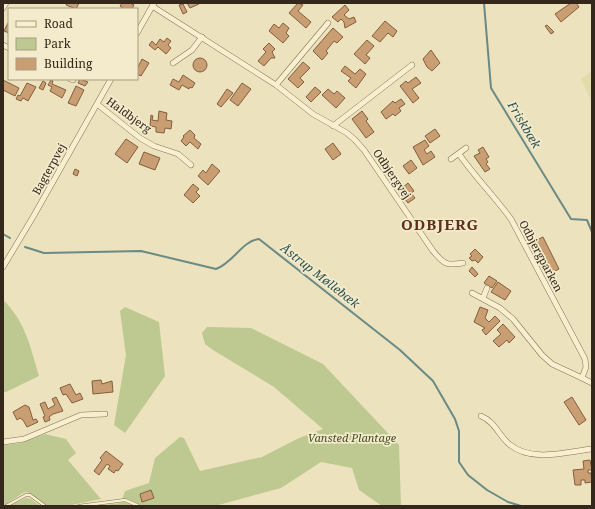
<svg xmlns="http://www.w3.org/2000/svg" width="595" height="509" font-family="'Noto Serif',serif">
  <rect width="100%" height="100%" fill="#ece2bd"/>
  <path fill="#e1ddaa" d="M592 71V102L581 79Z"/>
  <path fill="#bec991" d="M3 300C25 320 31 349 39 376L6 392H3Z
    M125 307 159 322 165 376 125 433 114 425 126 355 120 311Z
    M207 327 251 328 323 364 399 445 401 506H382L359 490 352 468 321 462 281 488 215 506H95L121 503 125 491 149 483 155 458 180 437 184 438 200 471 262 457 299 438 323 429 274 387 213 350 205 344 202 333Z
    M45 434 66 439 76 453 68 460 101 499 67 506H48L27 492 23 493 3 506V445L21 443Z
    M26 498 31 499 40 506H9Z"/>
  <g fill="none" stroke-linecap="round" stroke-linejoin="round">
    <path stroke="#698a85" stroke-width="2" d="M484 3 491 88 571 219 587 220 592 232
      M3 234 10 238
      M25 247 44 253 141 251 216 269C233 263 242 241 259 239L400 350 433 381 455 419 459 431V462L468 475 487 490 508 502 521 506"/>
  </g>
  <path fill="#ca9e73" stroke="#825e3d" d="M67 3H79L76 9 66 5Z
    M122 3H130L134 5 132 9H124L120 6Z
    M187 3H199V4L190 8Z
    M298 3 303 5 298 11 311 22 306 28 289 13Z
    M571 3H576L579 7 561 22 555 14Z
    M183 4 187 12 183 14 179 5Z
    M345 5 349 10 344 15 349 19 354 17 356 22 345 28 344 22 341 19 338 22 332 17Z
    M385 21 397 31 393 37 388 33 380 42 372 36Z
    M8 23H9V33L4 31Z
    M283 23 289 28 286 33 289 36 283 43 269 31 274 24 279 28Z
    M547 25 554 32 551 34 545 26Z
    M333 28 343 37 337 43 334 41 326 51 328 53 322 60 313 51Z
    M167 38 171 41 168 45 171 48 166 54 158 47 155 50 149 45 152 41 156 45 160 39 164 42Z
    M367 40 374 46 366 55 370 58 365 64 354 54Z
    M269 43 275 49 272 52 275 58H271L264 66 258 61 266 52 263 49Z
    M431 50 440 63 432 71 427 67 423 59Z
    M193 65a7 7 0 1 1 14 0a7 7 0 1 1-14 0Z
    M142 59 149 63 141 76 137 74V69Z
    M303 62 310 68 300 78 304 82 298 88 288 79Z
    M345 66 355 74 360 69 366 74 356 88 348 81 351 78 341 71Z
    M183 75 195 83 192 88 190 87 189 89 182 85 179 90 170 85 173 79 179 82Z
    M416 77 421 83 412 89 419 98 413 103 400 86 406 81 408 83Z
    M80 79 88 82 85 86 78 83Z
    M3 80 19 88 15 96 3 90Z
    M51 80 53 81 52 84 66 90 62 98 50 91 52 87 48 85Z
    M43 81 46 83 43 90 39 88Z
    M27 83 36 87 28 101 23 98 21 101 16 99 18 95 20 96Z
    M242 83 251 89 238 106 230 100Z
    M76 86 84 90 76 106 68 103Z
    M315 87 321 92 311 102 306 97Z
    M227 89 233 93 221 107 217 104Z
    M328 89 334 94 337 91 345 98 336 108 322 95Z
    M401 99 405 104 399 108 401 111 395 116 393 114 386 119 381 112 393 101 395 103Z
    M159 111 167 113 166 120 172 121 171 129 165 128 164 133 156 132V127L150 126 151 115 153 116 152 120 158 121Z
    M362 111 368 119 366 121 374 132 366 138 352 119Z
    M435 129 440 136 430 143 425 136Z
    M190 130 195 135 194 138 201 144 198 149 190 142 186 146 181 141 184 137 183 136Z
    M126 139 138 147 127 163 115 154Z
    M425 140 429 146 424 150 427 154 431 151 435 157 423 165 413 147Z
    M333 143 341 154 333 160 325 149Z
    M483 147 489 157 486 159 488 162 486 164 490 169 485 172 474 156 480 153 478 150Z
    M144 152 160 158 155 170 139 164Z
    M411 160 417 168 409 174 403 166Z
    M212 164 220 171 208 185 198 176 203 170 206 173Z
    M75 169 79 171 77 176 73 174Z
    M408 183 414 191 411 193 415 198 408 203 404 198 407 195 402 188Z
    M193 184 199 189 196 192 200 196 193 203 184 195Z
    M543 237 559 269 549 274 533 242Z
    M475 249 483 257 478 263 475 260 472 261 469 258 472 256 470 254Z
    M472 267 478 274 475 277 469 271Z
    M489 276 497 281 492 288 484 283Z
    M498 282 511 291 505 300 491 292Z
    M480 307 488 310 485 318 489 322 495 316 500 321 486 335 482 330 485 328 474 322Z
    M503 324 515 337 509 343 507 340 499 347 493 341 501 334 497 330Z
    M101 380 102 384 112 381 113 392 93 394 92 381Z
    M70 384 76 395 80 393 83 399 72 403 66 394 63 395 60 388Z
    M56 397 63 411 53 414 49 417 50 420 45 422 43 417 45 416 40 404 45 402 48 409 55 405 52 399Z
    M572 397 586 420 579 425 564 402Z
    M25 405 29 407 33 420 36 419 38 422 27 427 23 420 20 418 17 420 13 412Z
    M106 451 123 464 118 471 116 470 114 473 108 469 110 466 107 464 99 475 94 471 102 460 100 458Z
    M590 460 592 470H588V473H591L592 482 585 483V480H581V485H575L573 470 584 469 583 461Z
    M151 490 154 498 142 502 140 494Z"/>
  <g fill="none" stroke-linecap="round" stroke-linejoin="round">
    <defs>
      <path id="lane" d="M6 506 26 495H30L45 506
        M79 506 125 500 139 506"/>
      <path id="street" d="M152 6 276 85 313 114 347 133 355 140 364 150 433 251C444 264 446 266 463 263
        M3 8 6 3
        M137 33 154 3
        M3 45 9 48
        M173 63 192 50 202 37
        M70 79 73 80
        M276 85 328 23
        M97 104 140 138 154 146 178 154 191 165
        M333 126 412 65
        M459 154C475 177 494 196 511 219L585 359 586 367 582 378 552 364 542 355 513 319 500 308 472 293
        M451 159 466 148
        M3 267 33 217 111 79
        M483 298 487 288
        M582 378 592 383
        M481 416C495 422 498 434 509 444 531 463 566 452 592 449
        M3 442 24 439 81 415 105 414"/>
    </defs>
    <use href="#lane" stroke="#837257" stroke-width="3.5"/>
    <use href="#street" stroke="#837257" stroke-width="6"/>
    <use href="#lane" stroke="#f8efcf" stroke-width="2.5"/>
    <use href="#street" stroke="#f8efcf" stroke-width="5"/>
  </g>
  <g text-anchor="middle" stroke-width="3.5" stroke-linejoin="round" paint-order="stroke">
    <g font-size="11" fill="#33281b" stroke="#f4ebcc">
      <text transform="translate(129 115) rotate(36)" y="4">Haldbjerg</text>
      <text transform="translate(49 169) rotate(-61)" y="4">Bagterpvej</text>
      <text transform="translate(392 174) rotate(56)" y="4">Odbjergvej</text>
      <text transform="translate(541 256) rotate(62)" y="4">Odbjergparken</text>
    </g>
    <g font-size="11" font-style="italic" fill="#404f22" stroke="#f4ebcc">
      <text x="352" y="442">Vansted Plantage</text>
    </g>
    <g font-size="12" font-style="italic" fill="#2a5252" stroke="#f4ebcc">
      <text transform="translate(524 125) rotate(59)" y="4">Friskbæk</text>
      <text transform="translate(320 276) rotate(38)" y="4">Åstrup Møllebæk</text>
    </g>
    <g font-size="15" font-weight="bold" letter-spacing="1" fill="#5e2f1c" stroke="#f4ebcc">
      <text x="440" y="230">ODBJERG</text>
    </g>
  </g>
  <rect width="595" height="509" fill="none" stroke="#33281b" stroke-width="8"/>
  <rect x="8" y="8" width="130" height="72" fill="#f4ebcc" stroke="#a79d85"/>
  <rect x="16" y="21" width="20" height="6" fill="#f8efcf" stroke="#a79d85"/>
  <text x="44" y="28" font-size="12" fill="#33281b">Road</text>
  <rect x="16" y="38" width="20" height="12" fill="#bec991" stroke="#a79d85"/>
  <text x="44" y="48" font-size="12" fill="#33281b">Park</text>
  <rect x="16" y="58" width="20" height="12" fill="#ca9e73" stroke="#a79d85"/>
  <text x="44" y="68" font-size="12" fill="#33281b">Building</text>
</svg>
